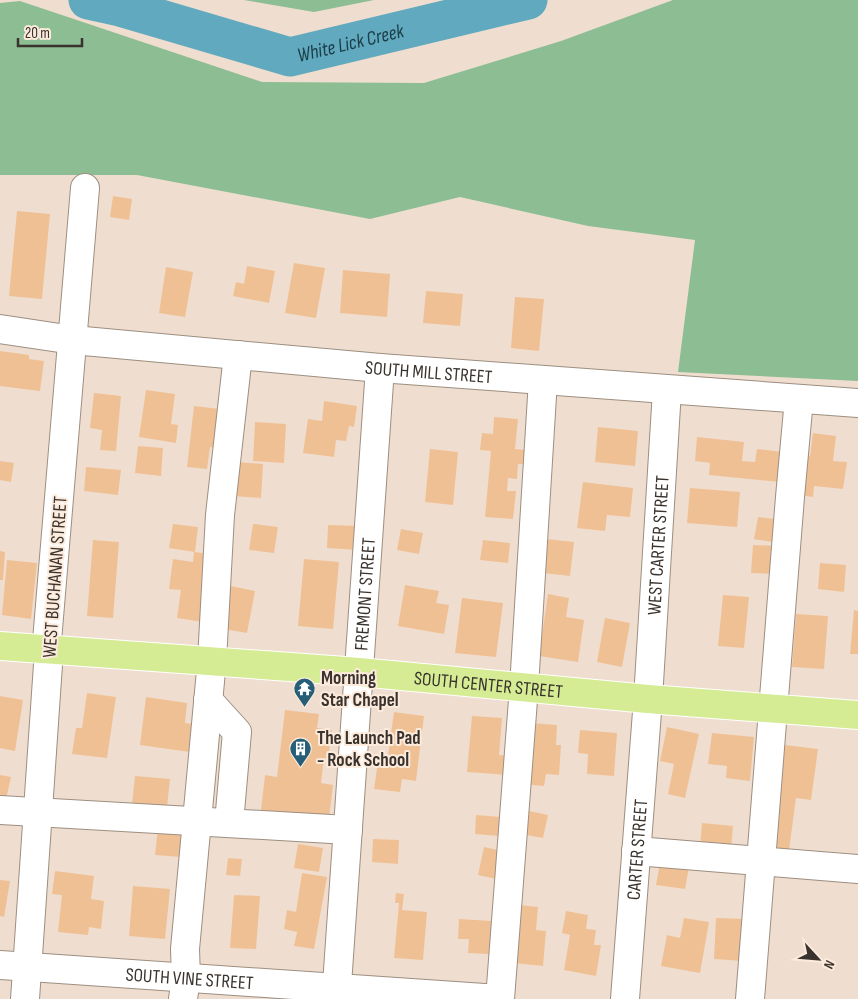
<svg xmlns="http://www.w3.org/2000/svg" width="858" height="999" font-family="'Sofia Sans Condensed',sans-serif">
  <rect width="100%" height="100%" fill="#efdecf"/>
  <path fill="#8dbd93" d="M244 0H374L314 12Z
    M673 0H858V381L678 372 695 240 588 226 460 197 370 219 137 175H0V3L20 1 262 82 424 83 561 41Z"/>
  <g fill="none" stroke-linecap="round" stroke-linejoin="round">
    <path stroke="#61a9be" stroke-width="39" id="s1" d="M88 0 120 7 290 57 528 0"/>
  </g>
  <path fill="#f0c095" d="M113 196 132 199 129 220 110 217Z
    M17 211 50 214 42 299 9 296Z
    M294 263 325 268 316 318 285 313Z
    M247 266 275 271 269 303 233 296 236 282 244 284Z
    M166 267 193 272 185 317 159 313Z
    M343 270 390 274 387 317 340 313Z
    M426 291 463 294 460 326 423 323Z
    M515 297 544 299 539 351 511 348Z
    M0 351 29 355V359L44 361 40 391 0 386Z
    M146 390 175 394 171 424 178 425 176 443 139 437Z
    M94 393 121 396 116 451 100 450 102 430 90 428Z
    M324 401 357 406 354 427 349 426 346 441 336 440 334 457 303 453 308 419 322 421Z
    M194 406 220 409 216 448 210 447 207 469 187 467Z
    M494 417 518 419 515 449 525 450 524 464H518L517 479 508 478 507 491H516L513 519 485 517 491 451 480 450 482 433 493 434Z
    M255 422 286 424 284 463 253 461Z
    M598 427 638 431 635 466 595 462Z
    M813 433 836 436 833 461 847 462 843 489 814 486 813 497 798 495 803 455 810 456Z
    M697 437 744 442 742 461 755 462 757 449 782 452 779 482 709 475 710 463 695 461Z
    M138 446 163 448 161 476 135 473Z
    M430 449 458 452 453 505 425 502Z
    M0 461 14 463 11 482 0 480Z
    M236 462 263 464 261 498 234 496Z
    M86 467 121 470 118 495 84 491Z
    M583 482 633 488 630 517 607 515 605 531 577 528Z
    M690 488 740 492 737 527 687 523Z
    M758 517 781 520 778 543 754 539Z
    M173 524 198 527 195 552 169 548Z
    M253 524 278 527 274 553 249 550Z
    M328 525 359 526 358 550 327 548Z
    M401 529 423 533 419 554 397 550Z
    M546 539 574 542 570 576 543 573Z
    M93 540 119 542 113 618 87 616Z
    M483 540 510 543 508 563 480 560Z
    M753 545 780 546 778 574 751 573Z
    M0 551 5 552 3 580H0Z
    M194 552 211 554 203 622 177 618 181 590 169 589 173 559 193 562Z
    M304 559 339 562 333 629 298 626Z
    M7 560 37 563 31 619 2 615Z
    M820 563 846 565 844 592 818 589Z
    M226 585 255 591 247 633 218 628Z
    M405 585 439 591 436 603 449 605 444 634 398 626Z
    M548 594 569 598 566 617 584 620 578 662 539 656Z
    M723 595 749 597 744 648 718 646Z
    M462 598 503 603 496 657 455 653Z
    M854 610 858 611V654H850Z
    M796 614 828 616 824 669 792 667Z
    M605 618 630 623 622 667 597 662Z
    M87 693 116 697 107 758 72 754 76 728H82Z
    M0 696 23 700 15 751 0 748Z
    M146 697 187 703 185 723 201 725 197 753 140 745Z
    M285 710 319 714 317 728 332 730 328 759 324 758 321 783 333 785 329 818 261 810 265 775 277 777Z
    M394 712 424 716 416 781 402 779 400 792 374 789 378 762 387 763Z
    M472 716 502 718 499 755 511 756 509 775 467 772Z
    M532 723 557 725 556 745H561L559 775 546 774 544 786 521 784Z
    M667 727 699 734 685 798 668 794 674 764 660 761Z
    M580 730 617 733 614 776 587 774 588 754 578 753Z
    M712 733 754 737 750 781 726 778 727 766 708 764Z
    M785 745 818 749 811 800 796 798 789 850 769 848 778 778 781 779Z
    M0 775 11 777 6 799 0 798Z
    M135 776 170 779 167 807 132 804Z
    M525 810 548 815 543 838 521 834Z
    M476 815 501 817 499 836 475 834Z
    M702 823 733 826 731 851 700 848Z
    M158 828 184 831 181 857 155 855Z
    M373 839 399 840 398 864 372 862Z
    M298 844 323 848 319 872 294 868Z
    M484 847 507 852 501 880 478 875Z
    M661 857 690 862 685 889 656 885Z
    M228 858 242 859 240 876 226 875Z
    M55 871 94 876 91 899 104 901 101 929 89 927 88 935 58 932 62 895 52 894Z
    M302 873 327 877 314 949 294 946 297 932 284 929 287 910 296 912Z
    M0 880 10 881 4 917 0 916Z
    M133 886 170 889 165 939 129 936Z
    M396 893 404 894 402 910 427 912 423 960 394 958 399 903H395Z
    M234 895 260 896 256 949 230 948Z
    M519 905 538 907 536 930 546 931 543 966 514 963Z
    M566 911 588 915 586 929 596 930 594 945H601L596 976 564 970 570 935 562 933Z
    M684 918 709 922 700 973 661 966 667 935 680 938Z
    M716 918 746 919 743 961 714 959Z
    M459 919 492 921 489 954 468 953 469 939H458Z"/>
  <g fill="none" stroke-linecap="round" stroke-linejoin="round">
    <defs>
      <g id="minor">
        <path id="s2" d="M0 329 73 340 380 368 858 403"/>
        <path d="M208 700 237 732 229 823"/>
        <path d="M0 810 348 830"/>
        <path d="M636 851 858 869"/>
        <path id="s3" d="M0 965 499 999"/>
        <path d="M25 999 49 650 47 641 85 188"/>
        <path d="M183 999 186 978 185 949 212 660 220 515 238 355"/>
        <path id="s4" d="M336 999 380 368"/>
        <path d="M500 999 524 687 543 380"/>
        <path id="s5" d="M625 999 648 699 667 390"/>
        <path d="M750 999 790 497 799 399"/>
      </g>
      <g id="major">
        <path id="s6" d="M0 646 359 672 648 699 858 715"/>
      </g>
    </defs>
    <use href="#minor" stroke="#9d8e80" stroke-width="30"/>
    <use href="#major" stroke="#fff" stroke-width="30"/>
    <use href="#minor" stroke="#fff" stroke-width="28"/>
    <use href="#major" stroke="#d5ec94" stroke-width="28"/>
  </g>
  <defs>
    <symbol id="temple-pin" viewBox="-11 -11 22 30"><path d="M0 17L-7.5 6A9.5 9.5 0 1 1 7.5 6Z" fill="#265e78" stroke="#fcebdc"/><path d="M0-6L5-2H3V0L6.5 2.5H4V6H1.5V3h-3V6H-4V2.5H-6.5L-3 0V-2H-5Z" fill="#fff"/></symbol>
    <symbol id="building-pin" viewBox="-11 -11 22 30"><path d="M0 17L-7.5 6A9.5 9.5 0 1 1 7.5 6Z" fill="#265e78" stroke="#fcebdc"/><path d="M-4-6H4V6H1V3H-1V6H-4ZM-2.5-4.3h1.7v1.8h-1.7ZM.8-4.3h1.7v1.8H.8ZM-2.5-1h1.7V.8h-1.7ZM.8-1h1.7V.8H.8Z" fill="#fff"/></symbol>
  </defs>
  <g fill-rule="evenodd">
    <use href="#temple-pin" x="292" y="676" width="25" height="34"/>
    <use href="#building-pin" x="288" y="736" width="25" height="34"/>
  </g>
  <g text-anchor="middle" stroke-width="4" stroke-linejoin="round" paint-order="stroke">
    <g font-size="19" fill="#39322d" stroke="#fcebdc">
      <text dy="7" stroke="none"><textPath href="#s2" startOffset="431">SOUTH MILL STREET</textPath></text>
      <text dy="7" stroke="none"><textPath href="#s5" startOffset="455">WEST CARTER STREET</textPath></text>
      <text transform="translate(54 577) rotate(-86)" y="7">WEST BUCHANAN STREET</text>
      <text dy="7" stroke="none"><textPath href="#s4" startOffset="406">FREMONT STREET</textPath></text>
      <text dy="7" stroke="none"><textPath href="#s6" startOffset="490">SOUTH CENTER STREET</textPath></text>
      <text dy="7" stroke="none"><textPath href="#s5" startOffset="150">CARTER STREET</textPath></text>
      <text dy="7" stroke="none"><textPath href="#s3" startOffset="190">SOUTH VINE STREET</textPath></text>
    </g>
    <g font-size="19" font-weight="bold" fill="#39322d" stroke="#fcebdc" text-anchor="start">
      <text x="321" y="684">Morning<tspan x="321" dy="22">Star Chapel</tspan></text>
      <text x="317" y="744">The Launch Pad<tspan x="317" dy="22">- Rock School</tspan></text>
    </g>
    <g font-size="20" font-style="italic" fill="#1b3d47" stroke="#fcebdc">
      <text dy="7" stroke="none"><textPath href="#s1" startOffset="272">White Lick Creek</textPath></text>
    </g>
  </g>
  <g transform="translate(818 959) rotate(116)" stroke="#fcebdc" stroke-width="4" paint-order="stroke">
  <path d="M0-4L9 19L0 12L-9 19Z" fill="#39322d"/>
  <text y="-8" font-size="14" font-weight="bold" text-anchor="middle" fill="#39322d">N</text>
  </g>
  <path d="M18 38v8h64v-8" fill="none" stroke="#39322d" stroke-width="2.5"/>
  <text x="25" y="38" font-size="15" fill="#39322d" stroke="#fcebdc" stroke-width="4" paint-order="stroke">20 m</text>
</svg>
